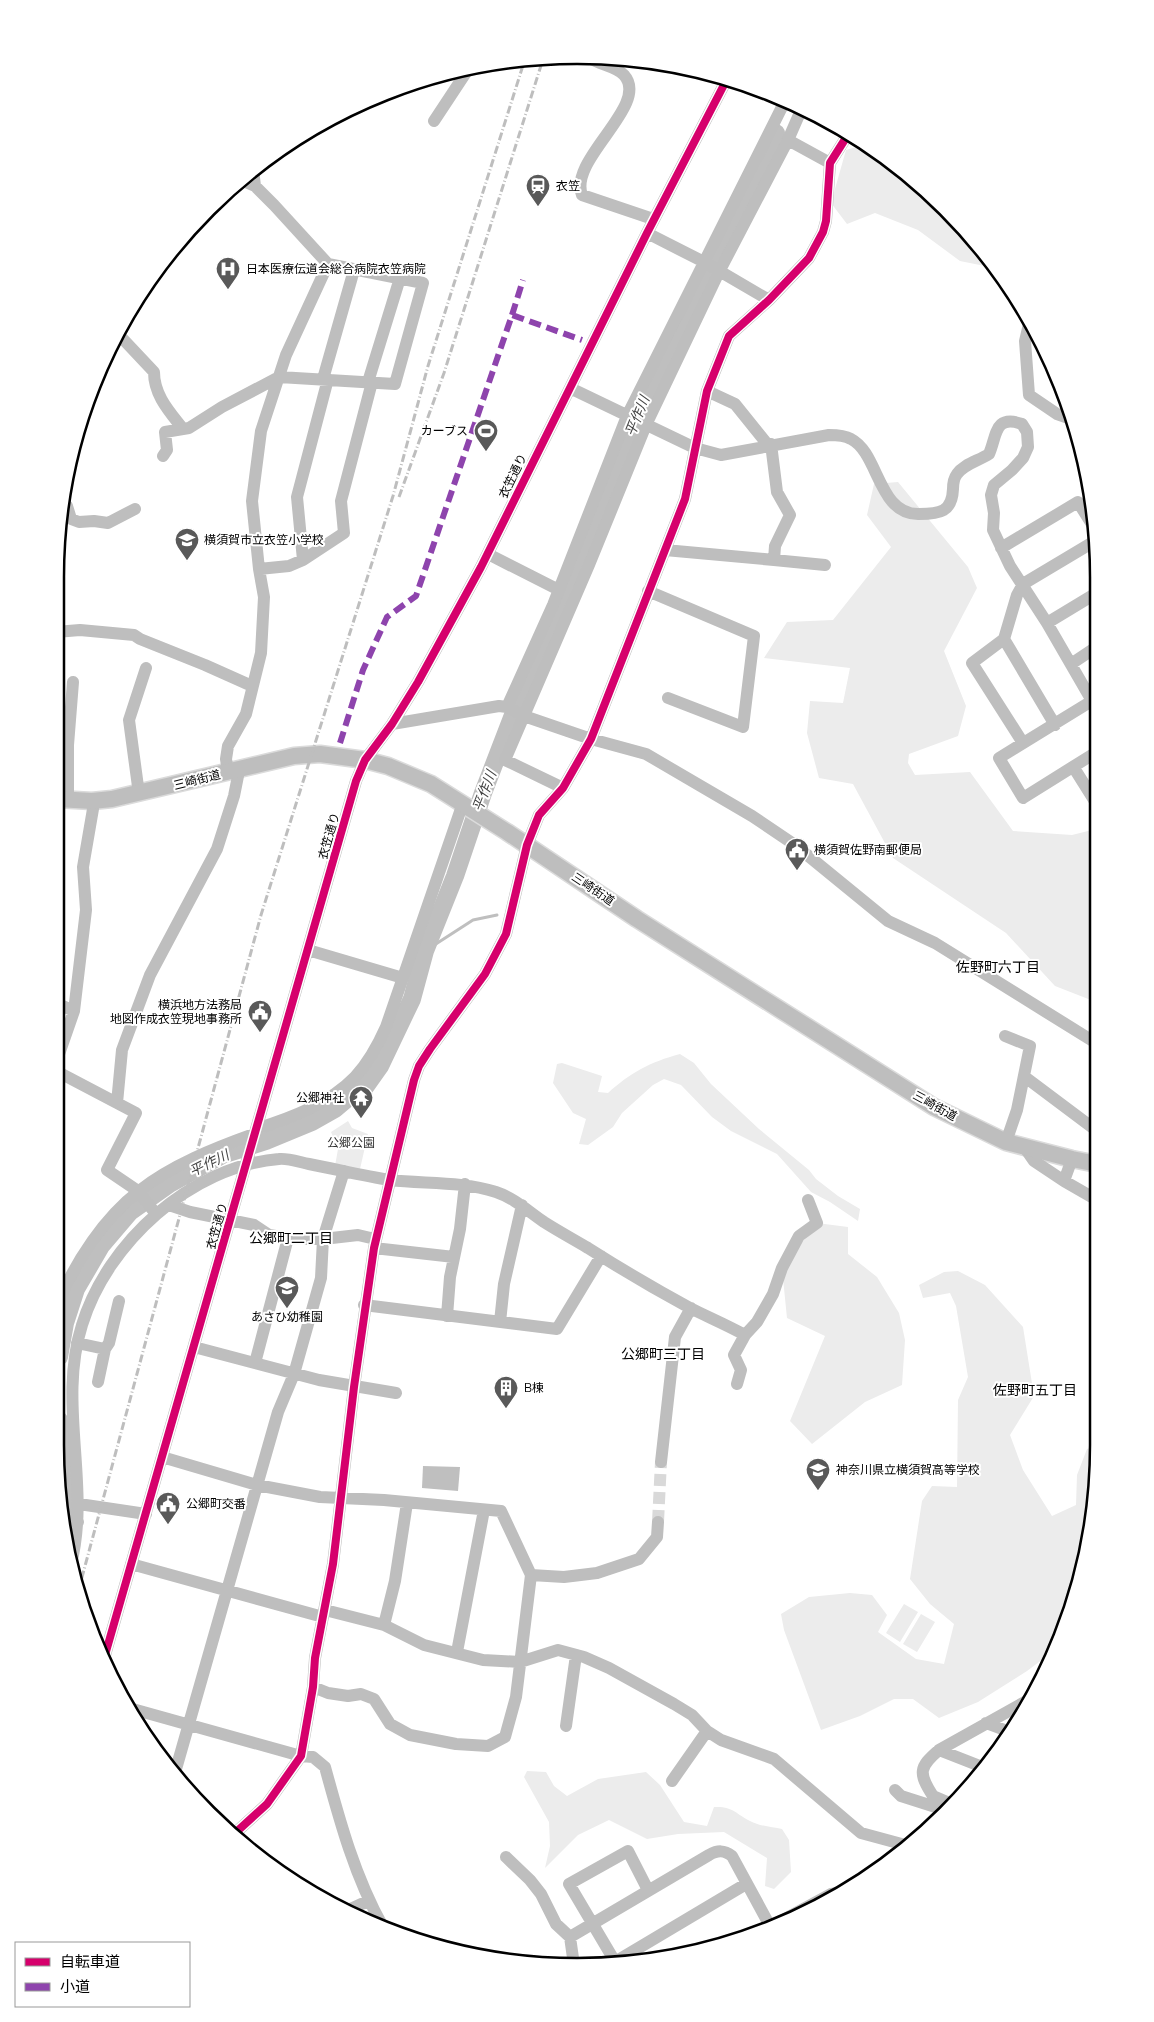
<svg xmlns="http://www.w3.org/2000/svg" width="1154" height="2022" font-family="'Nunito Sans','Noto Sans JP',sans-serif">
  <rect width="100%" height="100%" fill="#fff"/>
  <path fill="#ececec" d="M864 145 946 208 995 268 960 261 918 230 875 213 847 224 831 203 846 150Z
    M898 482 968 567 977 588 944 651 966 706 958 736 909 754 908 763 915 775 970 772 1013 831 1072 835 1096 829V1002L1055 986 1006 933 893 858 853 784 819 778 807 733 810 701 843 703 850 668 764 658 787 622 833 620 891 547 867 515 874 484Z
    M680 1054 694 1063 711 1084 759 1129 809 1170 816 1179 838 1196 860 1209 858 1221 830 1202 811 1192 777 1154 731 1131 712 1117 681 1085 664 1079 653 1085 622 1113 613 1127 588 1145 579 1144 586 1119 573 1113 553 1083 557 1064 562 1063 602 1076 598 1092 608 1093C630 1073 650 1062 680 1054Z
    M348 1121 352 1128 368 1134 360 1169 335 1166 338 1149 331 1132Z
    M817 1223 848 1227V1254L877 1277 899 1313 905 1340 902 1385 865 1402 812 1444 790 1421 825 1336 787 1318 782 1268Z
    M958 1271 985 1285 1023 1327 1034 1396 1010 1435 1023 1470 1052 1516 1076 1505 1077 1475 1087 1449 1098 1446V1479L1081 1580 1051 1653 1027 1671 978 1702 939 1718 913 1699H894L860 1716 821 1730 784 1630 781 1614 809 1597 850 1593 872 1595 887 1615 878 1632 916 1659 944 1664 954 1624 930 1604 910 1579 922 1501 932 1486 957 1487 958 1400 968 1377 956 1306 950 1293 923 1298 919 1285 944 1272Z
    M904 1604 918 1612 900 1642 886 1633Z
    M921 1614 935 1622 917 1652 903 1644Z
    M527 1771 546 1772 554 1786 567 1796 598 1779 646 1772 660 1785 684 1822 707 1826 714 1807C733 1806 736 1814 750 1821 759 1826 772 1827 782 1829L789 1840 791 1872 774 1889 765 1886 767 1858 724 1832 678 1834 647 1839 609 1820 578 1835 545 1868 550 1846 549 1822 524 1777Z"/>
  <path fill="#bfbfbf" d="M423 1466 460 1467 458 1491 422 1488Z"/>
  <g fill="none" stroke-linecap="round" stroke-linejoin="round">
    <path stroke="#bfbfbf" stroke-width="3" d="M425 951 473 920 497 915"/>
    <path stroke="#bfbfbf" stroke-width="18" d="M59 1357 65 1323 76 1289 101 1246 130 1212 171 1183 222 1155 266 1141 312 1122 335 1109 348 1098 363 1090 380 1066 412 999 425 951 455 876 483 793 535 658 593 534 640 406 701 289 776 133
      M59 1420 65 1512 63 1528"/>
    <path stroke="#d9d9d9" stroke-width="12" stroke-dasharray="12 6" stroke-linecap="butt" d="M658 1522 661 1462"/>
    <defs>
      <path id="major" d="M57 799 92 801 112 799 294 756 320 754 365 760 388 766 431 784 507 832 637 919 934 1107 1006 1142 1072 1159 1097 1164"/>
    </defs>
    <use href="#major" stroke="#dbdbdb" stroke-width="19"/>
    <path stroke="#bebebe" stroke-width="12" d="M590 58C600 65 616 66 624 75 651 105 568 159 582 195L653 219
      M434 121 469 68
      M788 140 830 163
      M253 169 255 186
      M647 233 704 262 769 300
      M1029 324 1025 341 1029 395 1057 414 1074 420
      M122 338 154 372C154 395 169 411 183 429
      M323 379 354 270
      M368 382 400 278
      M570 388 695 448 721 455 829 435C836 435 844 435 851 439 879 453 878 515 919 514 940 514 952 512 953 489 953 484 954 478 957 474 964 464 978 461 989 454 997 436 994 414 1022 424L1027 432 1028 447 1023 458 1012 470 994 485 991 495 994 513 993 530 1010 566 1047 623 1095 706
      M707 391 735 404 768 445
      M163 456 167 450 165 432 189 428 222 407 279 377 395 384 423 283 328 264 274 205 255 186 241 180
      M63 503 67 506 71 519 79 522 94 521 108 523 135 509
      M1001 548 1078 502 1095 529
      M665 550 774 560 775 546 790 515 777 492 771 444
      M488 554 559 590
      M303 560 297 497 328 379
      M774 560 825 565
      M259 569 289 566 303 560 344 533 341 501 372 382
      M648 591 754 636 743 727 668 698
      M1047 623 1095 594
      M56 632 80 630 134 635 140 639 205 665 252 686
      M1004 639 1055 725
      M1071 664 1095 648
      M1095 699 999 758 1023 798 1095 753
      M507 707 553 605 627 416 785 101
      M392 724 499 706 507 707 524 716 591 739 646 754 752 816 795 845 888 921 935 943 1096 1043
      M1023 743 972 663 1004 639 1017 595 1023 584 1095 541
      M1074 768 1096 803
      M228 772 226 759 228 746 246 714 261 653 264 597 259 569 252 501 261 431 286 355 328 264
      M563 788 505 760 589 565 646 425 719 272 788 140 802 108
      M139 794 129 720 146 668
      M68 800V745L73 682
      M308 950 403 978
      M58 1004 74 1011
      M1005 1036 1030 1046 1017 1110 1006 1142
      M58 1057 74 1011 86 910 83 867 93 809 92 801
      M58 1072 136 1113 107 1170 138 1191 156 1214
      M1025 1077 1097 1131
      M117 1103 122 1050 150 975 217 849 234 796 238 776 236 770
      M256 1129C291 1118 329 1104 355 1077 369 1062 378 1045 386 1027L463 803
      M1025 1148 1034 1161 1064 1181
      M1072 1159 1064 1181 1097 1200
      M169 1205 190 1212 254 1225 269 1235 296 1239H323L358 1235 375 1239
      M374 1248 454 1257
      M59 1301C76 1261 104 1218 139 1191 172 1165 215 1148 254 1134
      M364 1305 557 1329 601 1256
      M447 1316 450 1277 460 1229 465 1184
      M500 1322 504 1284 522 1205
      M77 1343 105 1349 109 1343 119 1301
      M194 1347 319 1380 396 1393
      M255 1363 288 1238
      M98 1382 105 1349
      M737 1384 741 1370 734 1355 745 1335
      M162 1457 257 1485 320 1497 384 1500 501 1511 531 1575 564 1577 597 1573 639 1559 657 1537 658 1522
      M661 1462 675 1337 691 1308
      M79 1504 146 1514
      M61 1521 78 1522
      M71 1564C91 1485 57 1404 82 1325 107 1243 191 1166 279 1159 288 1158 299 1162 309 1164 336 1169 363 1176 390 1180 425 1184 461 1181 496 1192 514 1198 528 1211 544 1222 558 1231 573 1239 588 1248 621 1269 655 1289 690 1308 708 1317 727 1325 745 1335L757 1322 773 1294 782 1268 799 1236 817 1223 808 1200
      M131 1564 323 1617
      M325 1610 384 1625 424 1645 483 1660 520 1662 558 1650 584 1657 609 1668 674 1704 692 1715 707 1731 721 1740 774 1759 861 1833 909 1846
      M384 1625 395 1581 407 1503
      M457 1652 484 1510
      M103 1662 356 781 365 760 392 724 418 682 481 567 647 233 727 79
      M313 1687 328 1693 348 1696 361 1694 374 1699 390 1724 410 1735 456 1744 488 1746 505 1737 516 1697 531 1575
      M129 1708 301 1756 313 1757 325 1767C340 1822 355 1877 383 1927
      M986 1723 1010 1732
      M566 1726 576 1655
      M939 1750 985 1768
      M174 1776 278 1412 294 1374 321 1278 323 1239 344 1171
      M672 1781 707 1731
      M895 1790 901 1796 948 1811
      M954 1805 933 1796C918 1773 919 1767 939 1750L1032 1698
      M233 1835 267 1804 301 1756 313 1687 315 1658 333 1564 354 1387 374 1248 414 1080 419 1066 430 1049 485 974 506 934 527 845 539 815 563 788 591 739 685 499 707 391 729 336 769 300 809 258 823 232 826 221 830 163 849 133
      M506 1857 530 1880 541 1894 556 1924 570 1937
      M344 1912 368 1901
      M759 1933 831 1894 845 1892
      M615 1962 746 1884
      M574 1965 570 1937 709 1855C718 1850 724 1850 732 1856L770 1926
      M617 1965 569 1884 628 1851 648 1890"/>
    <use href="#major" stroke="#bebebe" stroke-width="16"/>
    <path stroke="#bebebe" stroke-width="3" stroke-dasharray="8 2.5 1 2.5" stroke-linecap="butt" d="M399 497 444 373 544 56
      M78 1592 261 915 393 496 428 366 525 59"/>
    <path stroke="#8e44ad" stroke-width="6" stroke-dasharray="12 6" stroke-linecap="butt" d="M512 315 523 280
      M340 743 363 670 387 617 416 596 512 315 582 340"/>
    <defs>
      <path id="cycleway" d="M103 1662 356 781 365 760 392 724 418 682 481 567 647 233 727 79
        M233 1835 267 1804 301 1756 313 1687 315 1658 333 1564 354 1387 374 1248 414 1080 419 1066 430 1049 485 974 506 934 527 845 539 815 563 788 591 739 685 499 707 391 729 336 769 300 809 258 823 232 826 221 830 163 849 133"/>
    </defs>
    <use href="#cycleway" stroke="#fff" stroke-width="11"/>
    <use href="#cycleway" stroke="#d6006c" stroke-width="8"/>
  </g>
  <defs>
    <symbol id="station-pin" viewBox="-11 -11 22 30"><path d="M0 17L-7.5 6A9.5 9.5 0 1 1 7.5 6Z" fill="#595959" stroke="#fff"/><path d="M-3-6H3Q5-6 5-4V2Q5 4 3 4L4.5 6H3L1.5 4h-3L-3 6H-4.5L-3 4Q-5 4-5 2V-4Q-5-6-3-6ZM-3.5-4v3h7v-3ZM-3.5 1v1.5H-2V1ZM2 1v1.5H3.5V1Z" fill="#fff"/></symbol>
    <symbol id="hospital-pin" viewBox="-11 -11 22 30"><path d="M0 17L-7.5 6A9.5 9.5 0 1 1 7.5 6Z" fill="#595959" stroke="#fff"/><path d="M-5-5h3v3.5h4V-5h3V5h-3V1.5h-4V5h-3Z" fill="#fff"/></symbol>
    <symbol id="stadium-pin" viewBox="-11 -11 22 30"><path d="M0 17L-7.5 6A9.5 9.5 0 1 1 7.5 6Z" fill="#595959" stroke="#fff"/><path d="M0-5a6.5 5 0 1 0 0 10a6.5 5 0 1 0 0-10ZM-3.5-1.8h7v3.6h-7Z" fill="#fff"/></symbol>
    <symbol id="school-pin" viewBox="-11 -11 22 30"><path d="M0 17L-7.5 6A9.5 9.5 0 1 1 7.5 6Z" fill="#595959" stroke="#fff"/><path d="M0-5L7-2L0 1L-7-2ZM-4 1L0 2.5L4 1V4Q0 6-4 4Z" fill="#fff"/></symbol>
    <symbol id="civic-pin" viewBox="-11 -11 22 30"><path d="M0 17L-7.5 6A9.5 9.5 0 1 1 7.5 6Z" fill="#595959" stroke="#fff"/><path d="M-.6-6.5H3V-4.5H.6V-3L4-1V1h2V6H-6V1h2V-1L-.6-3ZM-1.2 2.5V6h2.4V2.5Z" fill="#fff"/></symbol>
    <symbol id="temple-pin" viewBox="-11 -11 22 30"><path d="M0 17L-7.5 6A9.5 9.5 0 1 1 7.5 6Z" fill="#595959" stroke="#fff"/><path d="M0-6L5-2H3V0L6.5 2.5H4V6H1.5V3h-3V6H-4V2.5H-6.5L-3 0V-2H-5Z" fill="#fff"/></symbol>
    <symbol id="building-pin" viewBox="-11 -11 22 30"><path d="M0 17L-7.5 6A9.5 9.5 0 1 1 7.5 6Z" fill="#595959" stroke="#fff"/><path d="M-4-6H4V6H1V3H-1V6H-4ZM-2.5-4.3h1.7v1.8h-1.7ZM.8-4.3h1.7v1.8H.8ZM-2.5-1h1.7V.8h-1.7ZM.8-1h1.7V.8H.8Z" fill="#fff"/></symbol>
  </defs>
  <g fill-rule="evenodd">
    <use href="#station-pin" x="524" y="172" width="28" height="38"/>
    <use href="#hospital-pin" x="214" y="255" width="28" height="38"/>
    <use href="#stadium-pin" x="472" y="417" width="28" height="38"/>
    <use href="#school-pin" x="173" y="526" width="28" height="38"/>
    <use href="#civic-pin" x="783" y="836" width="28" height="38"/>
    <use href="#civic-pin" x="246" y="998" width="28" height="38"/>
    <use href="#temple-pin" x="347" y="1084" width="28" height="38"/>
    <use href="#school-pin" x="273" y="1274" width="28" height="38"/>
    <use href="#building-pin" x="492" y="1374" width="28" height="38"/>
    <use href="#school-pin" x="804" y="1456" width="28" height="38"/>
    <use href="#civic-pin" x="154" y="1490" width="28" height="38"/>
  </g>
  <g text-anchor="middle" stroke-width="4" stroke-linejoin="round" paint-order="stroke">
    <g font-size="12" fill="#000" stroke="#fff" text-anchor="start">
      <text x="556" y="190">衣笠</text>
      <text x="246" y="273">日本医療伝道会総合病院衣笠病院</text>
      <text x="468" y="435" text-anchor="end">カーブス</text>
      <text x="204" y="544">横須賀市立衣笠小学校</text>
      <text x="814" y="854">横須賀佐野南郵便局</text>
      <text x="242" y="1009" text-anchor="end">横浜地方法務局<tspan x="242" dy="14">地図作成衣笠現地事務所</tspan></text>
      <text x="344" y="1102" text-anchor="end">公郷神社</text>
      <text x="287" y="1321" text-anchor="middle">あさひ幼稚園</text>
      <text x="524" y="1392">B棟</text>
      <text x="836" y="1474">神奈川県立横須賀高等学校</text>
      <text x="186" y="1508">公郷町交番</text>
    </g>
    <g font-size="12" fill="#000" stroke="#fff">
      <text transform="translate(513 476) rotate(-64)" y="4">衣笠通り</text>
      <text transform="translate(197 780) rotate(-14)" y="4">三崎街道</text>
      <text transform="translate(329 836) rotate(-74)" y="4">衣笠通り</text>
      <text transform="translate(593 889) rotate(34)" y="4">三崎街道</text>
      <text transform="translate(935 1106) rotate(29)" y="4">三崎街道</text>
      <text transform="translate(217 1226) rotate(-74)" y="4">衣笠通り</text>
    </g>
    <g font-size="12" fill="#333" stroke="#fff">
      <text x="351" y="1147">公郷公園</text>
    </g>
    <g font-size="14" font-style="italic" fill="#444" stroke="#fff">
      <text transform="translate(637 416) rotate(-68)" y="5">平作川</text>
      <text transform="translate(484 791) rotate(-69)" y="5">平作川</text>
      <text transform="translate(209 1163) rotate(-26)" y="5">平作川</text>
    </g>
    <g font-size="14" fill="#000" stroke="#fff">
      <text x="998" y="972">佐野町六丁目</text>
      <text x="291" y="1243">公郷町二丁目</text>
      <text x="663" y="1359">公郷町三丁目</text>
      <text x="1035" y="1395">佐野町五丁目</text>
    </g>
  </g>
  <path d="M0 0H1154V2022H0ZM577 64H577A513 513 0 0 1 1090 577V1445A513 513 0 0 1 577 1958H577A513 513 0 0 1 64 1445V577A513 513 0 0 1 577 64Z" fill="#fff" fill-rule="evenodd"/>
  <path fill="none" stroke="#000" stroke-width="2.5" d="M577 64H577A513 513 0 0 1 1090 577V1445A513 513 0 0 1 577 1958H577A513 513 0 0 1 64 1445V577A513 513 0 0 1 577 64Z"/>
  <rect x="15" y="1942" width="175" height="65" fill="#ffffff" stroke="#999999"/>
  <rect x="25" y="1958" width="25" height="8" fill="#d6006c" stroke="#999999"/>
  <text x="60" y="1967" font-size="15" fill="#000000">自転車道</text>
  <rect x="25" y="1983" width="25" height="8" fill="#8e44ad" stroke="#999999"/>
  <text x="60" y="1992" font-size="15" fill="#000000">小道</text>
</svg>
